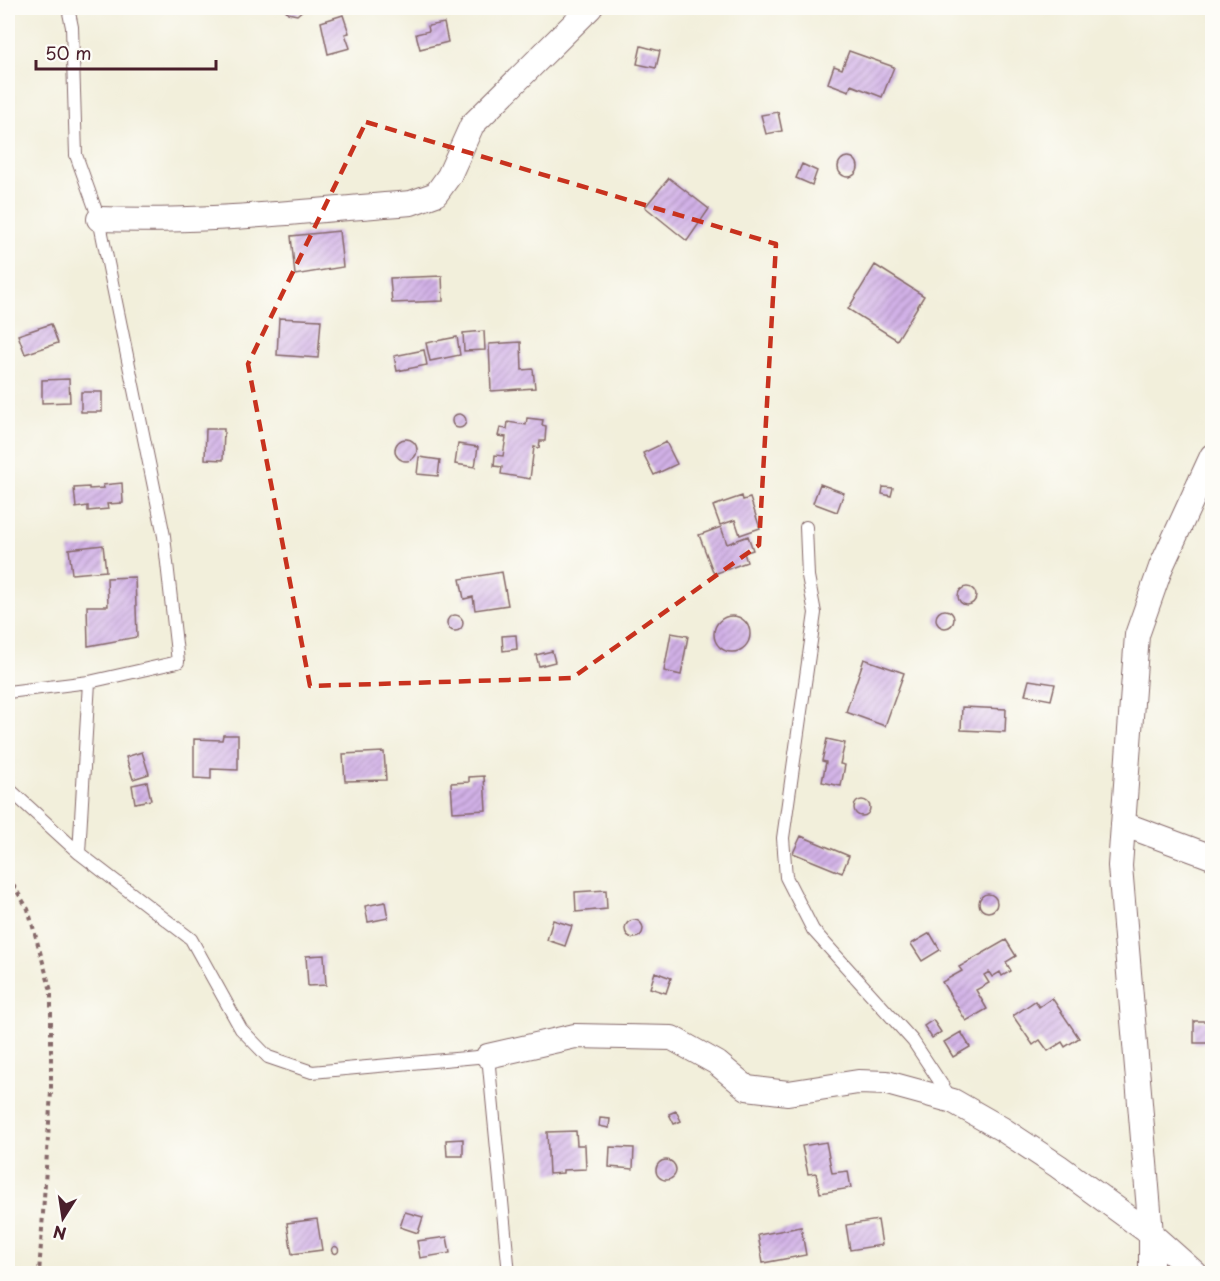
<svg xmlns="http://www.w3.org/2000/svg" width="1220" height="1281" font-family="'Playpen Sans',sans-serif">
  <defs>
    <pattern id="building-hatch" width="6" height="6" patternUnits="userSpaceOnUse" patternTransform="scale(1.5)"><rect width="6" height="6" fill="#d1b1e7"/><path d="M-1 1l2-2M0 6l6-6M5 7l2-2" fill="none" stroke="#ac8fbb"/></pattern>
  </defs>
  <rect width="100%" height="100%" fill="#fdfcf7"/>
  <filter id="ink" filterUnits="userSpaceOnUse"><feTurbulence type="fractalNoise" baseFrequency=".0167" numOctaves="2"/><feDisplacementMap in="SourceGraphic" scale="12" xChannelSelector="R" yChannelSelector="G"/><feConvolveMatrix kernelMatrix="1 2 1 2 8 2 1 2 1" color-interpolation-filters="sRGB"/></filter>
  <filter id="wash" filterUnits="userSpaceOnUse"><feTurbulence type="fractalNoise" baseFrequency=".008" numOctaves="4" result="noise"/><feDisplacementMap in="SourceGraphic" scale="24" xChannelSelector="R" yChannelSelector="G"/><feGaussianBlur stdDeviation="1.35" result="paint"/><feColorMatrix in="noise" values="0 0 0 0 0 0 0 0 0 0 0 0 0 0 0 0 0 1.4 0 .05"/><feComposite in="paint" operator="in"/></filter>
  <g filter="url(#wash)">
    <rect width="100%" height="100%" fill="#f2efdb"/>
    <g id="blocks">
      <path fill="url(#building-hatch)" d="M284 8H305L297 15 288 13Z
        M343 15 349 33 345 34 350 48 328 54 321 22Z
        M444 23 448 42 420 49 416 34 429 31 428 26Z
        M641 46 660 51 656 68 637 64Z
        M849 51 894 67 882 97 851 85 849 91 828 83 834 66 842 69Z
        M778 112 782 131 766 134 761 115Z
        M838 167a10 10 0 1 1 20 0a10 10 0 1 1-20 0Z
        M802 164 817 171 812 185 796 178Z
        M669 178 709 209 687 241 645 207Z
        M339 231 343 267 295 275 291 236Z
        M875 265 924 296 897 340 848 309Z
        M442 276 443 301 392 303 390 278Z
        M279 318 321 320 318 358 277 355Z
        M51 324 58 343 25 354 18 335Z
        M484 331 485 350 464 351 463 333Z
        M457 337 460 355 430 361 426 343Z
        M521 342 522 370 533 369 535 388 491 391 489 344Z
        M424 350 427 365 397 371 394 356Z
        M69 379 70 402 42 403V380Z
        M81 392H102V412H81Z
        M452 421a7 7 0 1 1 14 0a7 7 0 1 1-14 0Z
        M527 418 543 420 542 425 546 426 545 441H540L539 448 534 447 530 479 501 474 502 467 494 466 495 455 503 456 506 437 498 436 500 428 507 429 508 422 526 425Z
        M206 429H224L223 460 205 459Z
        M395 450a11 11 0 1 1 22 0a11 11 0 1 1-22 0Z
        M666 442 677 464 654 475 643 453Z
        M458 444 478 447 475 467 455 464Z
        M419 457 440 460 438 476 417 474Z
        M122 483 123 503 107 504 108 509 88 511V506L76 508 74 488 89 487V489L104 488 103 485Z
        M820 484 844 493 837 512 813 503Z
        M883 487 893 488 891 496 882 494Z
        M742 496 743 500 750 498 760 528 740 535 735 520 720 525 713 506Z
        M721 527 727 544 748 536 753 550 744 553 747 562 714 574 699 535Z
        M103 545 106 571 72 574 69 549Z
        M502 572 508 605 475 610 473 597 464 599 460 579Z
        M135 577 137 637 88 646 87 606H108L107 578Z
        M958 596a9 9 0 1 1 18 0a9 9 0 1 1-18 0Z
        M936 619a9 9 0 1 1 18 0a9 9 0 1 1-18 0Z
        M447 623a8 8 0 1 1 16 0a8 8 0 1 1-16 0Z
        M714 634a18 18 0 1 1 36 0a18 18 0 1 1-36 0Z
        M671 633 688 636 681 675 664 671Z
        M516 635 517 649 503 651 502 636Z
        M552 651 555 662 539 666 536 655Z
        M864 659 904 673 885 726 846 712Z
        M1029 680 1055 684 1051 700 1025 695Z
        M962 707 1006 709 1005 732 961 730Z
        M223 735H238V770L211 769V779L194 778V739L222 740Z
        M827 739 845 743 840 764 845 765 841 786 822 782 826 762 822 761Z
        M142 752 149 774 133 779 126 757Z
        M384 752 386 780 345 781 343 754Z
        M484 776 486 810 453 812 451 783 469 782V777Z
        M147 782 151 800 135 803 132 785Z
        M854 808a8 8 0 1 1 16 0a8 8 0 1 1-16 0Z
        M801 836 849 856 842 873 793 853Z
        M606 890 607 909 576 912 575 892Z
        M979 903a9 9 0 1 1 18 0a9 9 0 1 1-18 0Z
        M385 902 388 918 368 922 365 906Z
        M625 929a9 9 0 1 1 18 0a9 9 0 1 1-18 0Z
        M553 920 572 926 565 946 547 940Z
        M930 933 940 950 922 961 911 944Z
        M1006 940 1016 956 1006 962 1011 971 1002 976 1000 972 992 977 989 972 984 975 989 983 976 990 987 1009 966 1021 942 982 962 971 959 967Z
        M324 955 326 985 308 986 306 956Z
        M655 972 671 978 666 993 650 988Z
        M1052 998 1079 1038 1065 1047 1062 1042 1048 1051 1040 1040 1033 1045 1013 1016 1035 1001 1039 1007Z
        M933 1020 941 1032 932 1038 924 1026Z
        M1194 1021H1211V1043H1194Z
        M961 1032 970 1047 953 1057 944 1042Z
        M676 1111 681 1121 674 1124 669 1114Z
        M600 1118 610 1119 609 1128 599 1126Z
        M576 1131 577 1145H585L586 1169 563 1170V1173L549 1174 547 1132Z
        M463 1139V1156H447L446 1140Z
        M826 1142 832 1173 848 1171 851 1188 820 1193 816 1173 808 1174 802 1146Z
        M610 1147 634 1148 633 1169 609 1167Z
        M656 1170a10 10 0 1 1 20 0a10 10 0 1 1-20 0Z
        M405 1212 423 1217 418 1233 400 1227Z
        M317 1219 322 1250 292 1254 287 1223Z
        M878 1220 882 1245 850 1250 846 1225Z
        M801 1227 806 1255 763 1263 758 1235Z
        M447 1237 450 1253 420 1258 417 1241Z
        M331.5 1250a3.5 3.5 0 1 1 7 0a3.5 3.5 0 1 1-7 0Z"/>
    </g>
  </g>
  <g filter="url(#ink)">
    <use href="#blocks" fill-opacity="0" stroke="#856869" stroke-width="1.5"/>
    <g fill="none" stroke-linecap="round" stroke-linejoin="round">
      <defs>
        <path id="service" d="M806 527 808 576 815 613 783 838 786 877 813 930 913 1041 952 1100
          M8 692 89 682 178 662 164 536 99 219 76 155 72 27 68 8
          M8 788 79 853 191 939 241 1029 268 1057 312 1072 488 1056 509 1274
          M79 853 89 682"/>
        <path id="minor" d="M99 219C204 223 307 211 411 203L436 194 449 176 472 125 590 8
          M1123 824 1212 857
          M488 1056 575 1036 672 1038 717 1063 747 1088 788 1093 858 1082 887 1083 953 1101 1002 1129 1058 1166 1151 1234 1196 1274
          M1151 1274V1234L1120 866 1137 635 1161 567 1212 456"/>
      </defs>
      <use href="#service" stroke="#856869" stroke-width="14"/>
      <use href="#minor" stroke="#856869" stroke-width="26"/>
      <path stroke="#856869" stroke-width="4" stroke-dasharray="4.5 4.5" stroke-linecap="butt" d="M8 877 28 909 51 991V1092L39 1274"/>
      <use href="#service" stroke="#fff" stroke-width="12"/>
      <use href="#minor" stroke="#fff" stroke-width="24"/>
    </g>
  </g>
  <path fill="none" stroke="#c8321e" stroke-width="4.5" stroke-dasharray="12 8" stroke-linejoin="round" d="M366 122 776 244 759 545 572 678 310 686 248 364Z"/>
  <rect width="1220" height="1281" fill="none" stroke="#fdfcf7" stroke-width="30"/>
  <g transform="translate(63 1218) rotate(192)" stroke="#fdfcf7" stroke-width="4.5" paint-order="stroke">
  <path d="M0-4.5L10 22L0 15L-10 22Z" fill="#4a1f2b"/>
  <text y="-9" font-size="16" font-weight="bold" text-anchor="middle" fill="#4a1f2b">N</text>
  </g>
  <path d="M36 60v9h180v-9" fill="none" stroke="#4a1f2b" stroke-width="3"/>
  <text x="45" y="60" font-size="18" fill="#4a1f2b" stroke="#fdfcf7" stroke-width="4.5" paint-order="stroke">50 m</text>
</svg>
